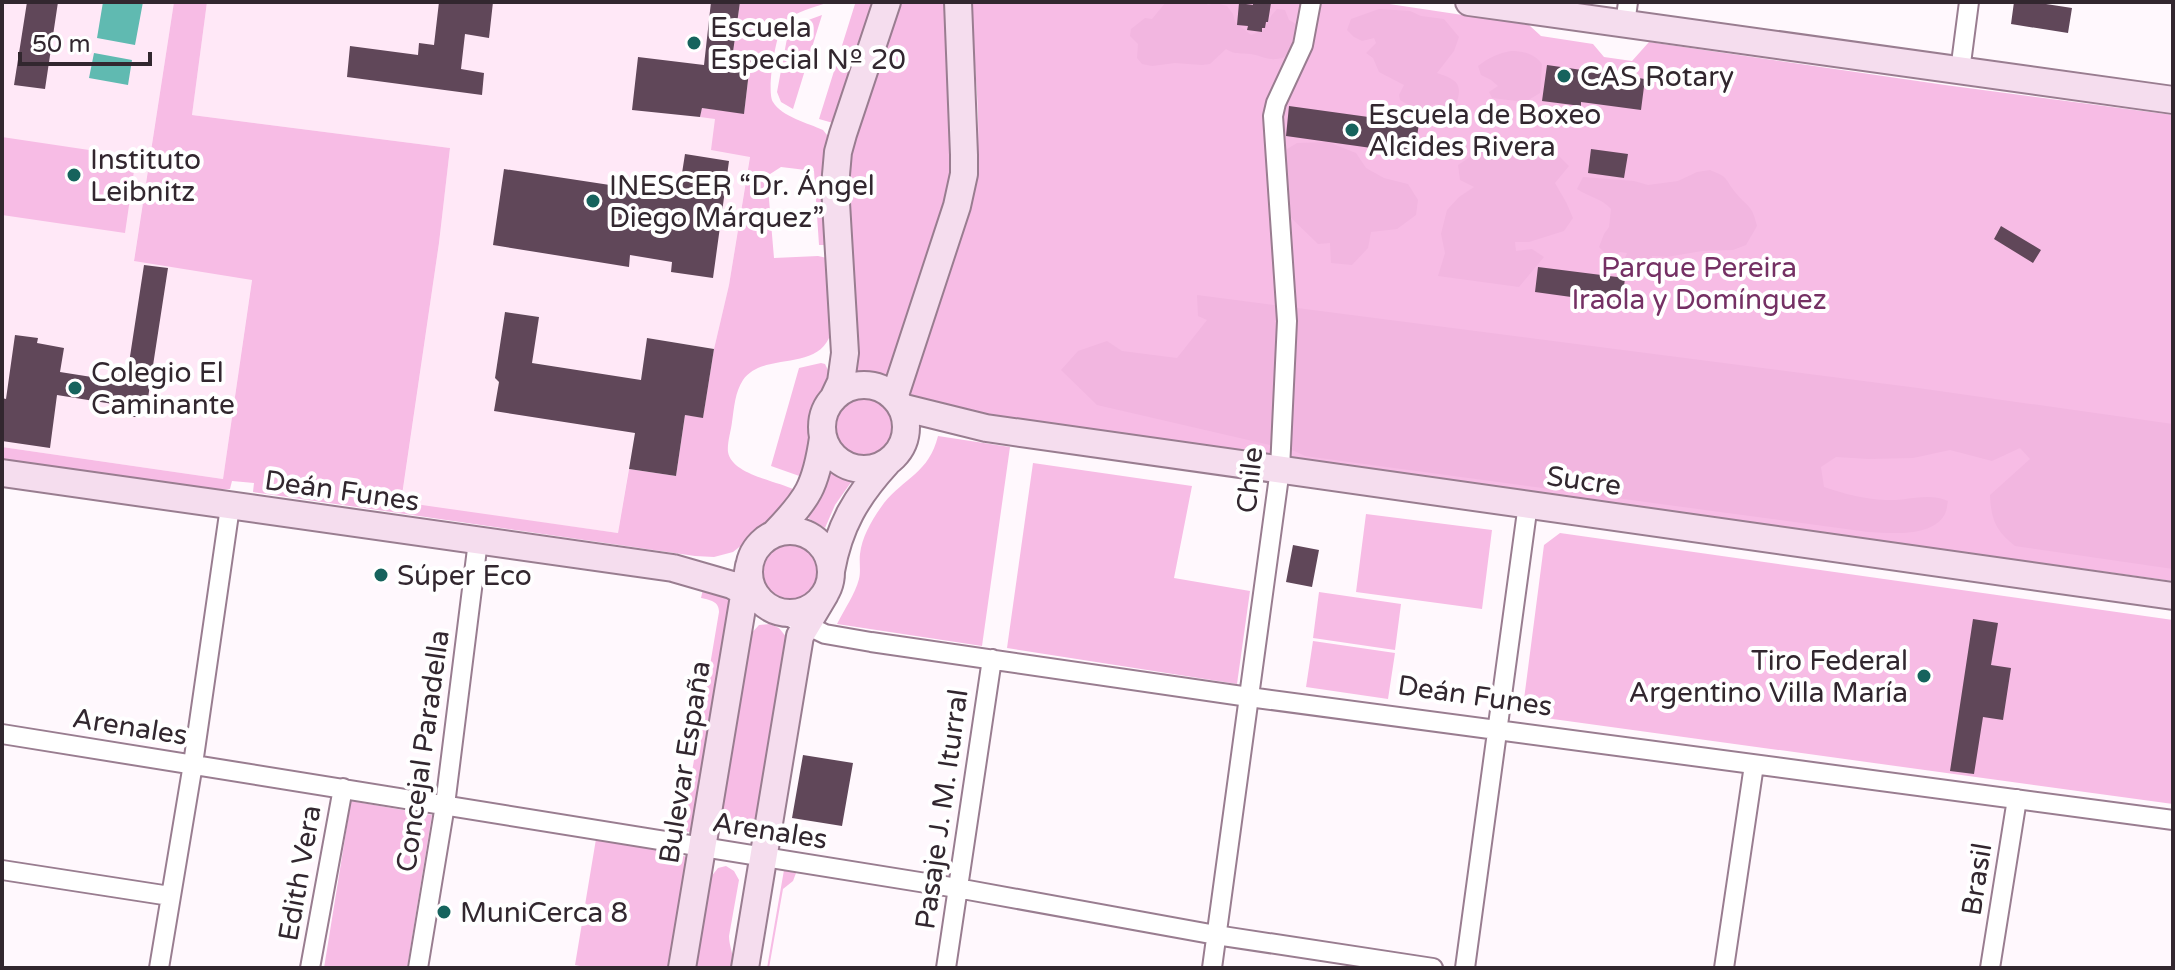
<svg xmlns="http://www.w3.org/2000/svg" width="2175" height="970" font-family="'Varela Round',sans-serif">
  <rect width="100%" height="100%" fill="#fff8fd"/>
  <path fill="#ffe8f7" d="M2 2H174L134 260 252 279 223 479 2 447Z
    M207 2H740L751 55 744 114 701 116 716 119 750 156 729 285 714 349 647 338 639 392 625 378 521 361 539 317 505 312 495 378 499 382 495 411 638 413 618 533 401 503 439 243 450 148 192 115Z"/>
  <path fill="#f7bce5" d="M174 2H207L192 115 450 148 439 243 401 502 618 533 629 469 676 476 685 415 703 417 714 349 729 285 750 157 711 150 715 119 700 117 702 108 744 113 751 56 733 52 740 2H830C815 7 795 11 784 23 776 32 766 92 773 102 782 117 808 123 823 130L827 135V245H819L814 171 781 167 767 176 774 258 818 256 827 258C828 276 835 324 829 338 814 371 763 352 743 380 735 392 734 408 732 422 731 431 727 443 728 452 732 475 778 481 795 490L771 522 733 552 714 557 695 556 253 492 254 483 232 481 230 489 172 491 2 465V447L223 479 252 280 134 261Z
    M861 2H873L833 123 819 119 855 4Z
    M899 2H947L953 160 950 189 888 376 856 371 845 196 850 143Z
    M970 2H1304L1278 116 1317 8 1321 2H1376L1529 25 1541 36 1593 44 1604 57 1632 61 1649 42 1945 85 2173 115V581L989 419 912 397 909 390 969 212C987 147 974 69 970 2Z
    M822 15 793 109 781 102 777 92 788 33 800 23Z
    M2 137 136 157 125 233 2 215Z
    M821 363 825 364 829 372 827 381 811 421 812 442 805 478 771 466 799 368Z
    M835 428a29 29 0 1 1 58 0a29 29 0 1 1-58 0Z
    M938 436 1010 447 982 646 837 624C844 610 855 594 859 579 861 571 859 562 860 554 862 536 873 518 884 503 904 478 929 473 938 436Z
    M1033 463 1192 486 1174 578 1250 591 1237 684 1007 648Z
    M831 471 845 480 852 481 835 505 825 528 808 518 822 497Z
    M1366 514 1492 530 1482 609 1356 592Z
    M1560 533 2173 620V804L1531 716 1523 707 1544 545Z
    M761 572a28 28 0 1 1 56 0a28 28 0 1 1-56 0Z
    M703 589 728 597 732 605 690 832 682 831 719 612C719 601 710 600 701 598Z
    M1319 592 1401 604 1395 650 1313 638Z
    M770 624 779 628 787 638 756 823C745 840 728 836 719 820L748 637 759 625Z
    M1313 641 1395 653 1388 699 1306 687Z
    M351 801 432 815 407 968H324Z
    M596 839 678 853 688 858 671 968H590L575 965Z
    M726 866 734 871 739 880 729 936C729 947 735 957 733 968H695L710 878 718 868Z
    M784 870 796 873 793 881 783 889 769 968H767Z"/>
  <path fill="#f2b6e0" d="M1166 2H1205L1208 5 1215 3 1227 6 1233 14 1235 22 1251 35 1264 30 1271 16 1277 9 1285 10 1289 20 1296 24C1298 38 1293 59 1276 59 1267 60 1259 55 1250 54 1240 53 1236 55 1226 49L1210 64 1202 65 1175 63 1152 66 1142 64 1137 58 1138 44 1130 36 1131 29 1145 18 1152 19Z
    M1379 9 1410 11 1421 16 1444 19 1459 37 1454 51 1437 73C1455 79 1464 83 1456 104L1446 107 1435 104 1424 109 1412 107 1400 100 1399 95 1404 85 1379 72 1373 58 1366 53 1376 43 1374 38 1362 41 1354 37 1347 30 1351 19Z
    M1511 51C1524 51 1534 54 1542 64L1540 93 1525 102 1492 98 1489 92 1498 86 1491 80 1481 75 1478 66C1488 58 1499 53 1511 51Z
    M1487 136 1522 141 1554 151 1569 166 1555 183 1566 202 1573 218 1564 231 1529 242H1515L1516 251 1532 249 1544 257 1519 287 1438 276 1445 253 1441 234 1447 210 1459 197 1474 187 1460 180 1458 165 1473 155Z
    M1328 142 1356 153 1366 168 1384 178 1408 184 1418 200 1416 215 1397 229 1371 232 1368 248 1352 265 1331 263 1330 243 1318 244 1284 211 1287 149 1297 143Z
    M1710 170C1730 178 1723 177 1735 192 1748 208 1752 204 1757 226L1746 245 1733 250 1702 251 1667 257 1652 256 1651 270 1630 277 1619 272 1627 253 1620 252 1610 258 1599 247 1604 234 1609 227 1611 209C1601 198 1589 197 1577 189L1583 177 1634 181 1648 185 1678 181 1697 172Z
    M1197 295 1918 388 2173 424V569L2015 546C1996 531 1991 520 1990 495L2030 459 2020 448 1992 461 1950 450 1913 458 1869 459 1836 457 1821 467 1824 487C1845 494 1863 499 1886 500 1908 501 1927 492 1948 501 1947 505 1947 510 1945 514 1932 538 1890 533 1868 532L1305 456 1292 450 1097 405 1061 370 1078 351 1107 341 1122 351 1177 358 1207 320 1198 316Z"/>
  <path fill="#60bab1" d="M103 2H143L135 45 97 38Z
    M94 53 132 60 128 85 89 78Z"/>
  <path fill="#604759" d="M27 2H58L45 89 14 85Z
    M439 2H493L489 38 465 34 461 69 484 73 482 95 347 77 350 46 418 55 419 43 434 45Z
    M711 2H740L733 52 751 55 744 114 702 108 700 117 632 110 638 57 704 65Z
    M1253 2 1271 3 1268 22H1266L1265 28H1262V32L1247 30 1248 26 1237 25 1239 3 1253 5Z
    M2014 2H2033L2072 8 2068 33 2011 24Z
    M1547 65 1645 79 1641 110 1581 102V106L1542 101Z
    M1289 106 1419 124 1414 154 1286 136Z
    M1591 149 1628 154 1624 178 1588 173Z
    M685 154 729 161 713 278 671 272 672 262 630 255 629 267 493 245 504 169 623 187 624 178 680 186Z
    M2001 226 2041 250 2033 263 1994 239Z
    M144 265 168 268 148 398 149 406 147 412 140 417H132L119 405 57 395 50 448 2 441V398L6 399 15 335 38 338 37 343 64 348 60 372 117 381 119 374 127 376Z
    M1538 267 1625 278 1622 304 1535 292Z
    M505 312 539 317 532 363 641 380 647 338 714 349 703 418 685 415 676 476 629 469 635 433 494 411 499 382 495 378Z
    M1293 545 1319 550 1312 587 1286 582Z
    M1973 619 1998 623 1991 665 2011 668 2003 720 1983 717 1974 774 1950 771Z
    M803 755 853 763 842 826 792 818Z"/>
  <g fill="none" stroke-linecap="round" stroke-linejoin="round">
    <defs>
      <path id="minor" d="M1625 24 1628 2
        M1960 71 1969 2
        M775 610 825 634 871 642 1249 697 2173 820
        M2 734 957 888 1216 935 1433 968
        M2 870 170 896
        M159 968 193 764 230 507
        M310 968 343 788
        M418 968 445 805 478 541
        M946 968 992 659
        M1212 968 1280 469 1287 321 1273 116 1276 103 1303 45 1311 2
        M1465 968 1528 504
        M1724 968 1754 765
        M1990 968 2017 799"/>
      <path id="secondary" d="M1469 2 2173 100
        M822 427a42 42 0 1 1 84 0a42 42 0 1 1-84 0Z
        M894 398 957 206 964 174V155L958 2
        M833 399 841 382 845 353 835 186 838 152 843 134 887 2
        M901 407 986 428 2173 596
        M2 473 673 568 732 585 761 601
        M749 572a41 41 0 1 1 82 0a41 41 0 1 1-82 0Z
        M774 534C808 499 816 486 823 438
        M831 571C839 526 856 497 887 463
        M682 968 749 566
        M745 968 800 636 825 594"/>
    </defs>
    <use href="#minor" stroke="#997d90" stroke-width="22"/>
    <use href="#secondary" stroke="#997d90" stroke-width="30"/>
    <use href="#minor" stroke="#fff" stroke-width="18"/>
    <use href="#secondary" stroke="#f5ddee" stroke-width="26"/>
  </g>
  <g fill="#16635d" stroke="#fff" stroke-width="3">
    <circle cx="694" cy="43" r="8"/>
    <circle cx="1564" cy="76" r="8"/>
    <circle cx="1352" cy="130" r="8"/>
    <circle cx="74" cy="175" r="8"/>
    <circle cx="593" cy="201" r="8"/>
    <circle cx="75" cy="388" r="8"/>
    <circle cx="381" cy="575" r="8"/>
    <circle cx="1924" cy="676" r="8"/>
    <circle cx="444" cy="912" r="8"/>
  </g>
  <g text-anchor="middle" stroke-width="8" stroke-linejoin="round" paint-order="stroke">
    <g font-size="28" fill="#32272f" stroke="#fff" text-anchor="start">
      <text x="710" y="37">Escuela<tspan x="710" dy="32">Especial Nº 20</tspan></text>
      <text x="1580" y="86">CAS Rotary</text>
      <text x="1368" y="124">Escuela de Boxeo<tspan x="1368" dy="32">Alcides Rivera</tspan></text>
      <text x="90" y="169">Instituto<tspan x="90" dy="32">Leibnitz</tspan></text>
      <text x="609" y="195">INESCER “Dr. Ángel<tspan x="609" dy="32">Diego Márquez”</tspan></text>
      <text x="91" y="382">Colegio El<tspan x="91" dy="32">Caminante</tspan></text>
      <text x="397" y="585">Súper Eco</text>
      <text x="1908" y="670" text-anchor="end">Tiro Federal<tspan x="1908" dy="32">Argentino Villa María</tspan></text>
      <text x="460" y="922">MuniCerca 8</text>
    </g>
    <g font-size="28" fill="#753064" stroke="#fff">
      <text x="1699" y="277">Parque Pereira<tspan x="1699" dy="32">Iraola y Domínguez</tspan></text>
    </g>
    <g font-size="28" fill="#32272f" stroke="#fff">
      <text transform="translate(1249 480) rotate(-84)" y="10">Chile</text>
      <text transform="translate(1584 480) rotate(8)" y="10">Sucre</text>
      <text transform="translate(342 490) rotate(8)" y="10">Deán Funes</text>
      <text transform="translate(1475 695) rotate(8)" y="10">Deán Funes</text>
      <text transform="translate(130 726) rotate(9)" y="10">Arenales</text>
      <text transform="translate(422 751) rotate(-82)" y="10">Concejal Paradella</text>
      <text transform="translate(684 762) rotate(-81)" y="10">Bulevar España</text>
      <text transform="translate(941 809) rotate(-82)" y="10">Pasaje J. M. Iturral</text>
      <text transform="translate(770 830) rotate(9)" y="10">Arenales</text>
      <text transform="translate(299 873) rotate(-80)" y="10">Edith Vera</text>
      <text transform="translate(1976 879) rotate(-81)" y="10">Brasil</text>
    </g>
  </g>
  <rect width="2175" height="970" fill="none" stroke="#32272f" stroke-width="8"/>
  <path d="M20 52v12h130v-12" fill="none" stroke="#32272f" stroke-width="4"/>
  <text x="32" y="52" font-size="24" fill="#32272f" stroke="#ffffff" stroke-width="6" paint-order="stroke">50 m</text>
</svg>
